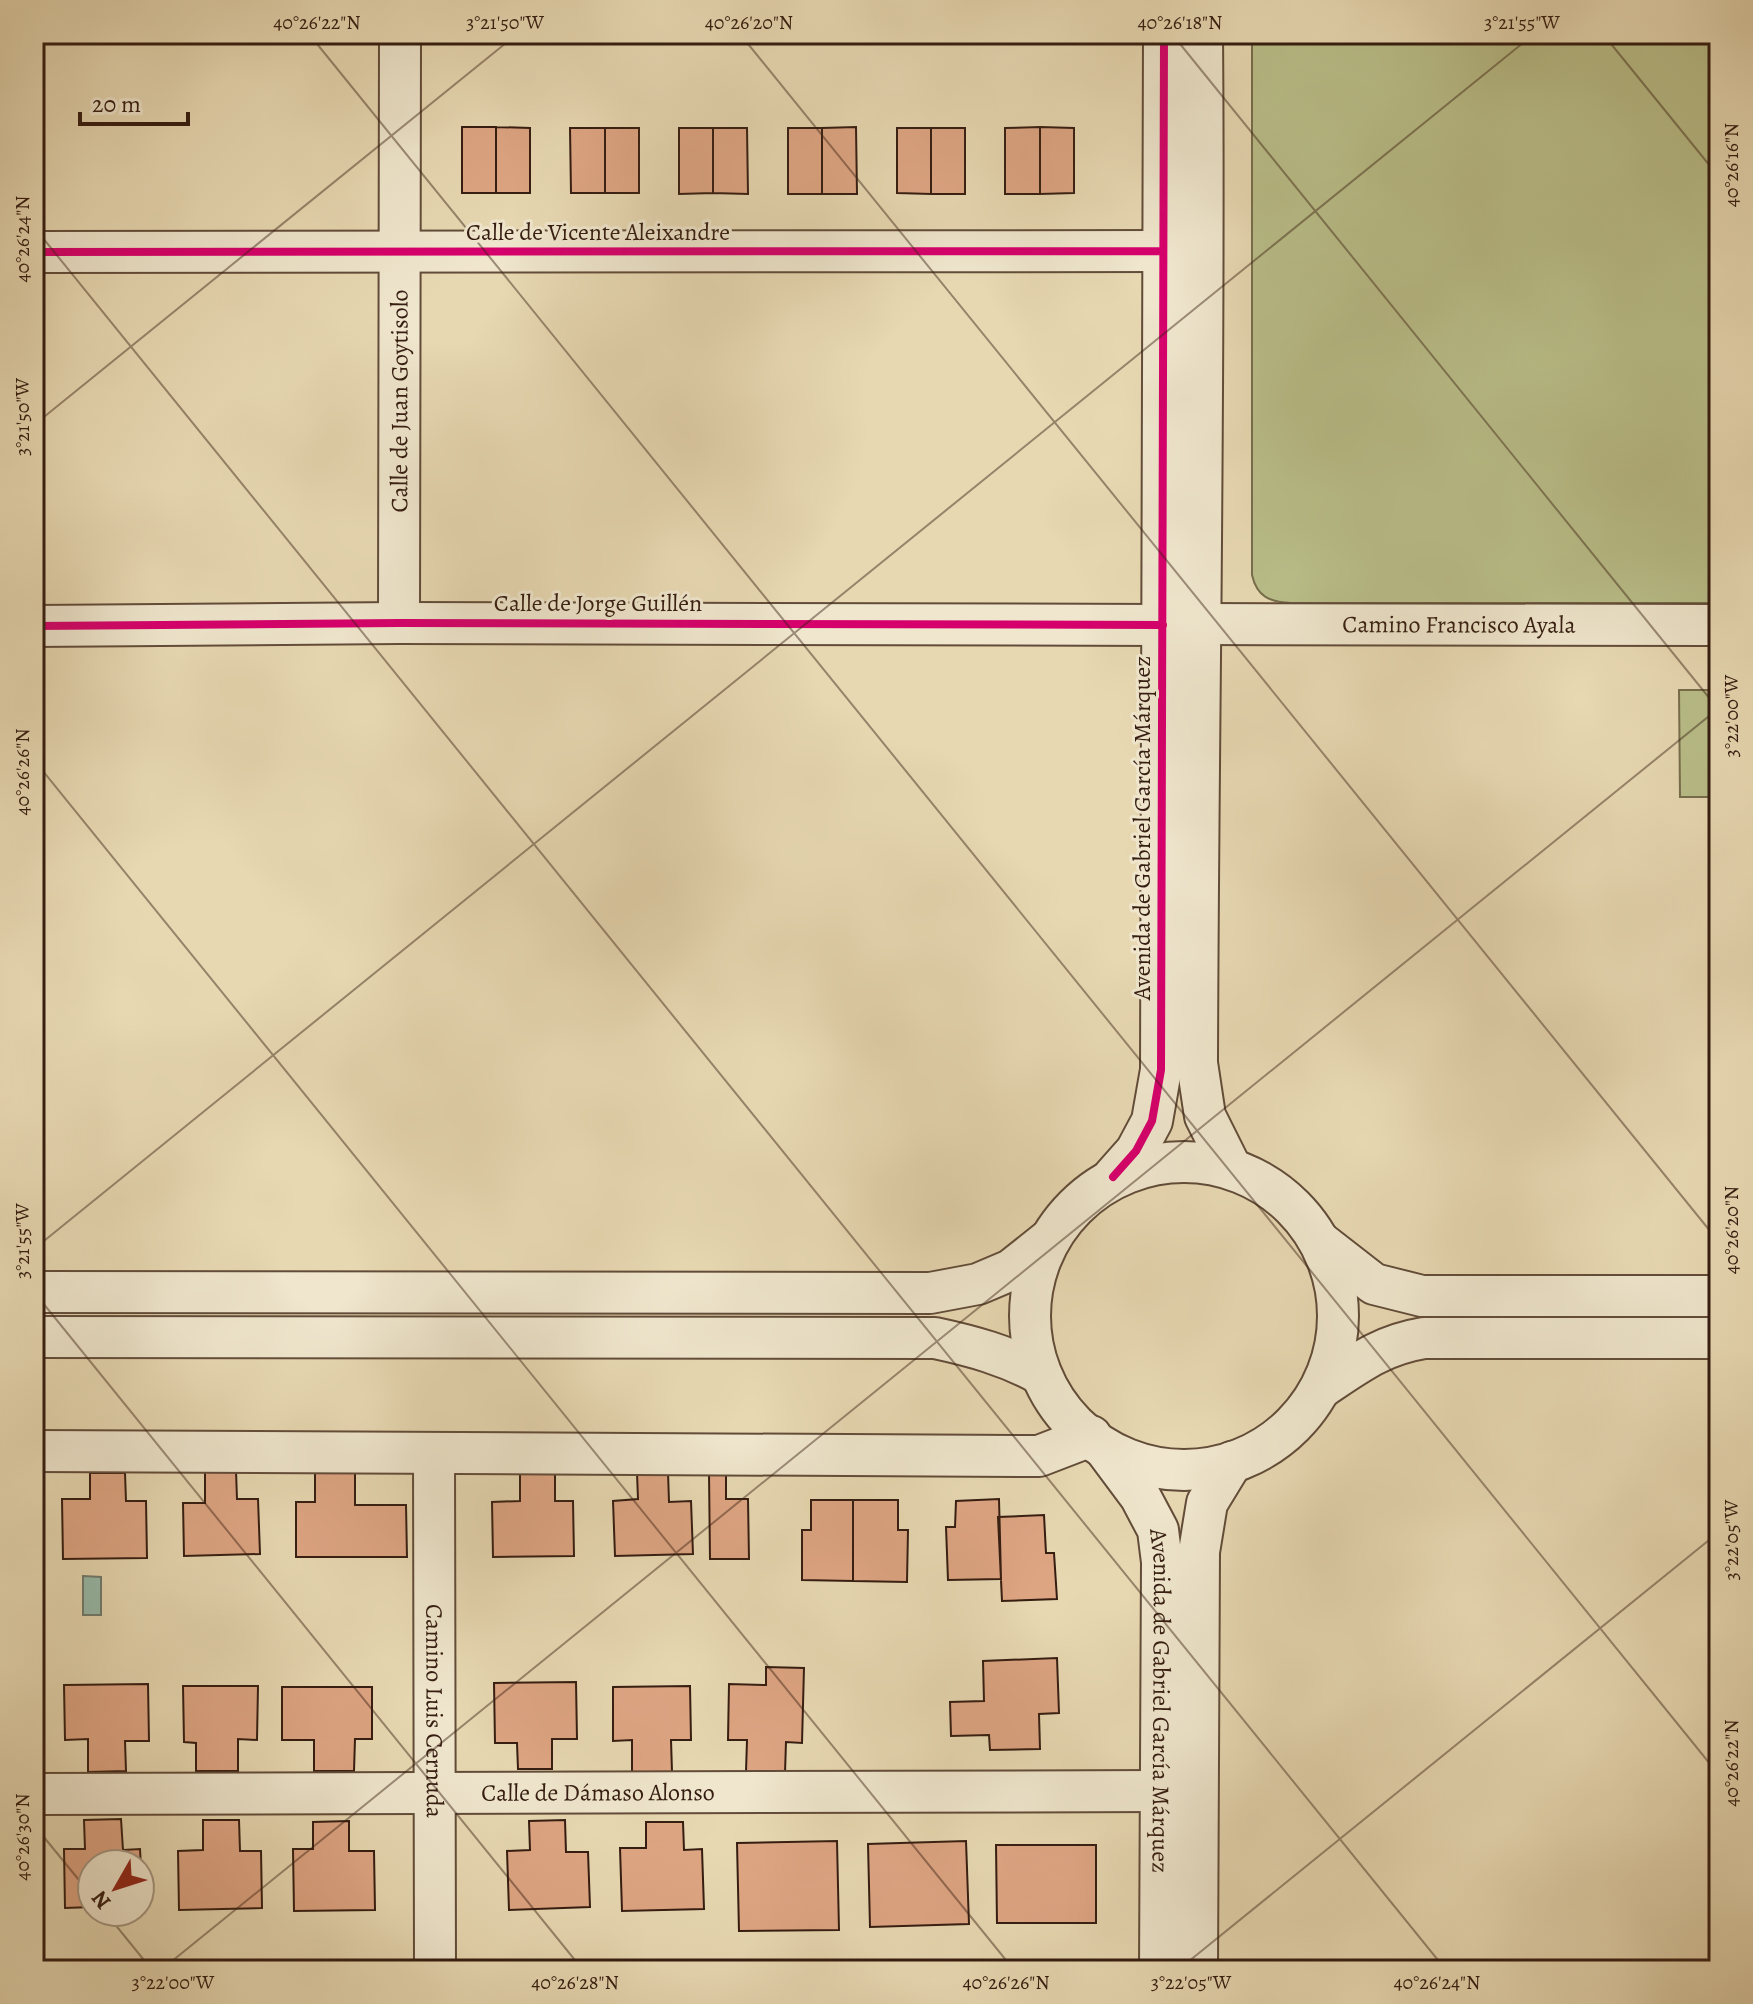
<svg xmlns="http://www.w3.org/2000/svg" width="1753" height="2004" font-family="Alegreya,serif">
  <rect width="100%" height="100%" fill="#e7d8b2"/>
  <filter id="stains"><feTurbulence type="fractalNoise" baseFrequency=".0025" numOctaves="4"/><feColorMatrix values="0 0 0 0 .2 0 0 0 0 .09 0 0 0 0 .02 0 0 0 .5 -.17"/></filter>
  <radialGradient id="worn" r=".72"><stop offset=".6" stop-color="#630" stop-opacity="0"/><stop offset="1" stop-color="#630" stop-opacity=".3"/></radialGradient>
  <path fill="#b9be89" stroke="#776e4d" stroke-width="2" d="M1252 34H1719V603H1291C1270 602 1257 597 1252 575Z
    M1679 690H1719V797H1680Z"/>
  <path fill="#97baaa" stroke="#707b6d" stroke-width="2" d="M83 1576 101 1577V1615H83Z"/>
  <path fill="#dea583" stroke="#351d11" stroke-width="2" d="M462 127H496V193H462Z
    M496 127 530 128V193H496Z
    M856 127 857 194H822V128Z
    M1040 127V194H1005V128Z
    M1040 127 1074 128V193L1040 194Z
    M570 128H605V193H571Z
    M605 128H639V193H605Z
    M679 128H713V193L679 194Z
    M713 128H747L748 194 713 193Z
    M788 128H822V194H788Z
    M897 128H931V194L897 193Z
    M931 128H965V194H931Z
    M205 1471H236L237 1499H258L260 1554 184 1556 183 1503H205Z
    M315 1472H355V1505H406L407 1557H296V1502H315Z
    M555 1472V1501H573L574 1556 493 1557 492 1502 520 1501V1473Z
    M668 1472 669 1502 691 1501 693 1554 615 1556 613 1501 638 1499 637 1473Z
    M709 1472H726V1499H748L749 1559H710Z
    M90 1473H125L126 1501H146L147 1558 63 1559 62 1499H90Z
    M999 1499 1001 1579 948 1580 946 1527H955L956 1501Z
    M811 1500H853V1581L802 1580V1530H811Z
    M853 1500H898V1530H908L907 1582 853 1581Z
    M1044 1515 1046 1553H1054L1057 1599 1002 1601 998 1517Z
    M1057 1658 1059 1713 1039 1714 1040 1749 990 1750 989 1735 951 1736 950 1702 984 1701 983 1661Z
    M766 1667 804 1668 802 1743 786 1742 785 1773 746 1772 747 1740H728L729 1684 766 1685Z
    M576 1682 577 1739H552V1769H518L517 1743H495L494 1683Z
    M148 1684 149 1741H125L126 1771 88 1772V1739L65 1740 64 1685Z
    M183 1686H258L257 1740 238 1739V1771H196V1743L184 1742Z
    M690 1686 691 1740H671L672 1772H632V1740L613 1741V1687Z
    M282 1687H372V1739H355L354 1771H314V1740H282Z
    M121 1819 123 1850 140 1849 143 1906H140V1864H92V1907L65 1908 64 1849H85L84 1820Z
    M203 1820H239L240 1851H261L262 1908 179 1910 178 1851 203 1850Z
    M565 1820 566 1852H588L590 1907 509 1910 507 1851 530 1850 529 1821Z
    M349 1821V1851H374L375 1910 294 1911 293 1849H313V1822Z
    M646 1822H683L684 1850 702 1849 704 1909 622 1911 620 1848H646Z
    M837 1841 839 1930 739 1931 737 1843Z
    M966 1841 969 1924 870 1927 868 1844Z
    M996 1845H1096V1923H997Z"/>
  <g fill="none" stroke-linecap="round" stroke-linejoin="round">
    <defs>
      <g id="minor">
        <path d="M1202 34C1205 377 1198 720 1197 1063L1205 1116 1231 1168"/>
        <path d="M34 252 1163 251"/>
        <path id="s1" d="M399 623 400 34"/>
        <path id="s2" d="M1199 624 1719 625"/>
        <path d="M34 626 399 623 1163 625"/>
        <circle cx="1184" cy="1316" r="154"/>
        <path d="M1113 1177 1136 1151 1152 1121 1161 1070 1164 34"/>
        <path d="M1320 1242 1374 1284 1422 1296H1719"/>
        <path d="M34 1292 930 1293 978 1284 1011 1270 1050 1239"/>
        <path d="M34 1337 935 1338C972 1346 1006 1355 1040 1374"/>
        <path d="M1321 1388C1357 1364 1381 1345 1424 1338H1719"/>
        <path id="s3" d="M1105 1449 1140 1496 1158 1530 1162 1562 1160 1970"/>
        <path d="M34 1451 1039 1456 1091 1436"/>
        <path id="s4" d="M434 1453 435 1970"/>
        <path id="s5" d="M34 1794 1161 1791"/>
        <path d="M1197 1970 1199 1552 1207 1503 1232 1462"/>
      </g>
    </defs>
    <use href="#minor" stroke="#624c39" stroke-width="44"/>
    <use href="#minor" stroke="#efe6cd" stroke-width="40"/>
    <defs>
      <path id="cycleway" d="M34 252 1163 251
        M34 626 399 623 1163 625
        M1113 1177 1136 1151 1152 1121 1161 1070 1164 34"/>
    </defs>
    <use href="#cycleway" stroke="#efe6cd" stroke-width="13"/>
    <use href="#cycleway" stroke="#d6006c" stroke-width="8"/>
  </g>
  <path fill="none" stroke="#351d11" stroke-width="2" stroke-opacity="0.45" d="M309 34 1719 1775M740 34 1719 1242M1172 34 1719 710M1603 34 1719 177M34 227 1446 1970M34 425 517 34M34 760 1014 1970M34 1249 1534 34M34 1292 583 1970M34 1825 92 1896M105 1912 152 1970M161 1970 1719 708M1178 1970 1719 1532"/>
  <g text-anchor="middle" stroke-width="6" stroke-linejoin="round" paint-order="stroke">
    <g font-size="24" fill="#351d11" stroke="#efe6cd">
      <text x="598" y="240">Calle de Vicente Aleixandre</text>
      <text dy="8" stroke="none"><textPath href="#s1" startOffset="222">Calle de Juan Goytisolo</textPath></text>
      <text x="598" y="611">Calle de Jorge Guillén</text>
      <text dy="8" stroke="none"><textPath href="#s2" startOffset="260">Camino Francisco Ayala</textPath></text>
      <text transform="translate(1142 828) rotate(-90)" y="8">Avenida de Gabriel García Márquez</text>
      <text dy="8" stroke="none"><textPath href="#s3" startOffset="268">Avenida de Gabriel García Márquez</textPath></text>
      <text dy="8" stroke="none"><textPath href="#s4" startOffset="258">Camino Luis Cernuda</textPath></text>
      <text dy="8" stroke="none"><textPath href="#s5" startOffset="564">Calle de Dámaso Alonso</textPath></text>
    </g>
  </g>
  <rect width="1753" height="2004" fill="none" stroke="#e7d8b2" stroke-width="88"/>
  <g transform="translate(116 1888) rotate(231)"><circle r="38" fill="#efe6cd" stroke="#a59682" stroke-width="2"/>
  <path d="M0-6L14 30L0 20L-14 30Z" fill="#8f2418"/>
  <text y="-12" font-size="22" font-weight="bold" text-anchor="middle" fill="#351d11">N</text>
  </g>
  <path d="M80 112v12h108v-12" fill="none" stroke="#351d11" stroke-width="4"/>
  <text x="92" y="112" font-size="24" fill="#351d11" stroke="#efe6cd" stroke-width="6" paint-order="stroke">20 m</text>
  <rect x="44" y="44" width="1665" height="1916" fill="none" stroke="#351d11" stroke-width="3"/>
  <g font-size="20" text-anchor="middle" fill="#351d11">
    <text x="317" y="29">40°26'22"N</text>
    <text x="505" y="29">3°21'50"W</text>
    <text x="749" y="29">40°26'20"N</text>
    <text x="1180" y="29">40°26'18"N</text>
    <text x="1522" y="29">3°21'55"W</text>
    <text transform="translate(1731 165) rotate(-90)" y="7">40°26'16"N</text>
    <text transform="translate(22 239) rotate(-90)" y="7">40°26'24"N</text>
    <text transform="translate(22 417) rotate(-90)" y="7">3°21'50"W</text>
    <text transform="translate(1731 716) rotate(-90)" y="7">3°22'00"W</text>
    <text transform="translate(22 772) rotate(-90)" y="7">40°26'26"N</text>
    <text transform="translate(1731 1230) rotate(-90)" y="7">40°26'20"N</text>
    <text transform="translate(22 1241) rotate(-90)" y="7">3°21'55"W</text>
    <text transform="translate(1731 1540) rotate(-90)" y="7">3°22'05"W</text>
    <text transform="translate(1731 1763) rotate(-90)" y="7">40°26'22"N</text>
    <text transform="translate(22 1837) rotate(-90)" y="7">40°26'30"N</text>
    <text x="173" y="1989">3°22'00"W</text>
    <text x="575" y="1989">40°26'28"N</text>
    <text x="1006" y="1989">40°26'26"N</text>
    <text x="1191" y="1989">3°22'05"W</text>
    <text x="1437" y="1989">40°26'24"N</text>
  </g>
  <rect width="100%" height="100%" filter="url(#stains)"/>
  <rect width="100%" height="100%" fill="url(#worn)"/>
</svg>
